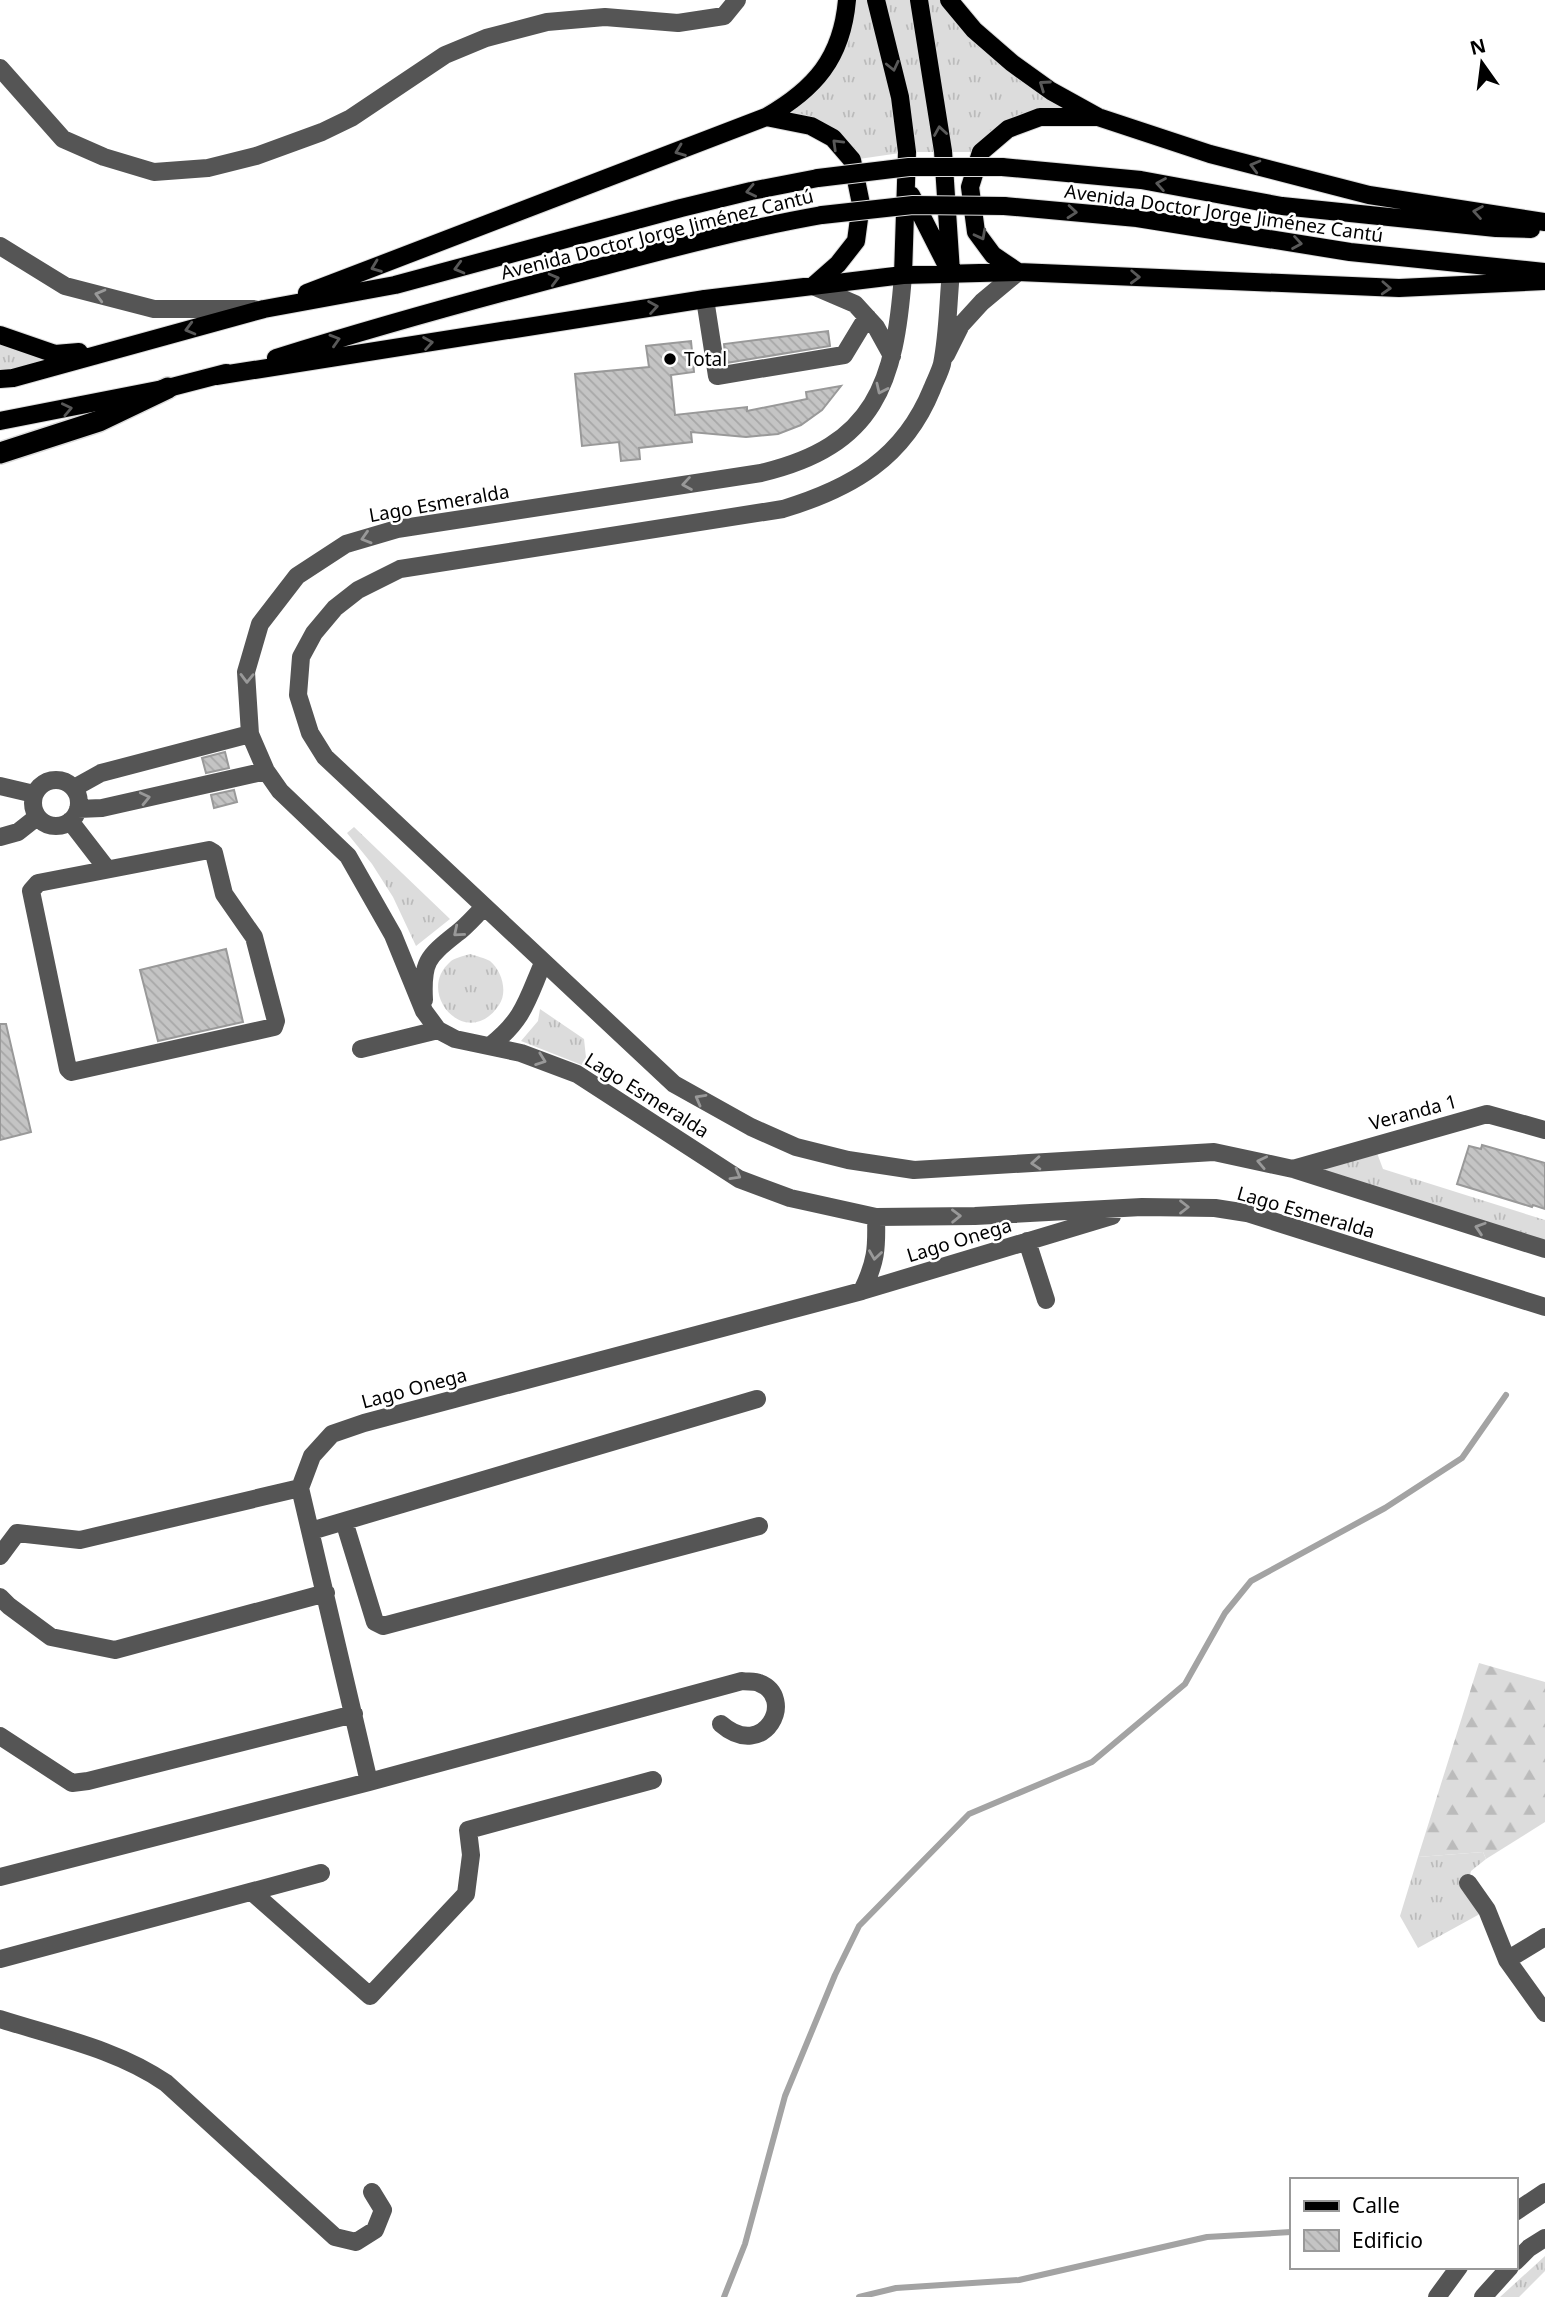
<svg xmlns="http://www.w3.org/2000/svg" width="1545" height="2297" font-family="'Noto Sans',sans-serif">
  <defs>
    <pattern id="grass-tufts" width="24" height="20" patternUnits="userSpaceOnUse" patternTransform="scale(1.75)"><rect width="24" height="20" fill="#dcdcdc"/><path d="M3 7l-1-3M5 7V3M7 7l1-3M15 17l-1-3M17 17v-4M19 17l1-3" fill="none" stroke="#bbb"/></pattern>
    <pattern id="forest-firs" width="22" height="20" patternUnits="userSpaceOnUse" patternTransform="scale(1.75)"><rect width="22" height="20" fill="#dcdcdc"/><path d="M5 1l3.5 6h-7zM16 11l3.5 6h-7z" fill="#bbb"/></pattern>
    <pattern id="building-back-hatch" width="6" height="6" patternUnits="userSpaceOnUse" patternTransform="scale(1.75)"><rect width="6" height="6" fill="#c4c4c4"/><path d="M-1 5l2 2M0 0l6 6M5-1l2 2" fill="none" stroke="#a7a7a7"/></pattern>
  </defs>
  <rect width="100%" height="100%" fill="#fff"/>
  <path fill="url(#grass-tufts)" d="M847 0H949L974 30 1098 117H1039L981 152H907L852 160 833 138 766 117 821 76Z
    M0 335 55 354 121 348 0 379Z
    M354 827 450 919 416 946 393 897 372 864 347 833Z
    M470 954C476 956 485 958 490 961 502 971 508 992 499 1005 468 1052 414 994 450 962 454 958 464 956 470 954Z
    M540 1009 584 1039 587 1067 521 1041 538 1021Z
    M1374 1145 1383 1169 1545 1220V1249L1298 1171Z
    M1483 1852 1486 1859 1471 1871 1468 1883 1487 1910 1418 1948 1400 1916 1418 1857Z
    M1545 2256V2271L1519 2297H1500Z"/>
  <path fill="url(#forest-firs)" d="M1479 1663 1545 1682V1822L1486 1859 1483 1852 1418 1857Z"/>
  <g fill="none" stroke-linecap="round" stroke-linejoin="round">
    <path stroke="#a3a3a3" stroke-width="6" d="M724 2297 745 2244 785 2096 835 1975 859 1926 969 1814 1092 1762 1185 1684 1225 1613 1251 1581 1385 1508 1462 1458 1506 1395
      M859 2297 896 2288 1019 2280 1207 2237 1291 2232"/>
  </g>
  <path fill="url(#building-back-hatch)" stroke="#999" stroke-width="2" d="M828 331 830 346 726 363 724 344Z
    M691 341 694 372 671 375 675 415 747 407V411L807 399 806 392 841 386 822 410 801 425 778 434 746 437 691 432 692 442 639 448 640 459 621 461 619 442 582 446 575 374 649 367 646 346Z
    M225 752 229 768 206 773 202 758Z
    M234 790 237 802 214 808 211 795Z
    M226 949 243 1022 158 1041 140 970Z
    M0 1024H6L31 1132 0 1140Z
    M1482 1145 1545 1163V1209L1533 1205 1532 1207 1457 1184 1469 1146 1481 1149Z"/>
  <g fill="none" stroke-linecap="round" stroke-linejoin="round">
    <defs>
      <path id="major" d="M876 0 900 97 907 152 903 275
        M919 0 943 151 951 272
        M949 0 974 30 1012 63 1051 91 1098 117 1210 154 1369 195 1545 222
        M766 117 811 126 833 138 852 160 861 204 856 241 838 264 813 286
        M1002 167 1141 180 1282 206 1496 228 1531 229
        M911 195 947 266
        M1004 206 1137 218 1350 252 1545 272
        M1018 272 993 255 976 232 970 187 981 152 1008 129 1040 117H1095
        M307 293 766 117C815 89 842 58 847 0
        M0 335 55 354 79 352
        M276 358C385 324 494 294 604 266 676 247 748 228 822 215
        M216 376 705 299 903 275 1018 272 1399 288 1545 281
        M0 379 13 378 264 309 395 285 681 208 751 191 818 178
        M0 421 168 388 226 373"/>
      <path id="highway" d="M0 453 99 421 168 388"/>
    </defs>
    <use href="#major" stroke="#dbdbdb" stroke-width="20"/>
    <use href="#highway" stroke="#dbdbdb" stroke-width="24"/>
    <path stroke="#555" stroke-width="18" d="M0 68 63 139 104 157 154 172 208 168 256 156 322 132 351 118 445 55 486 38 547 22 605 17 678 23 724 16 737 0
      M0 246 65 286 154 309H254
      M951 272C948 302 948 334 942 364 940 372 935 381 932 389 904 458 852 488 783 509L400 569 358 590 335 608 314 633 301 657 298 695 310 733 325 757 674 1084 751 1127 796 1147 848 1160 914 1170 1214 1152 1293 1169 1545 1249
      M903 275C895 382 876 446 761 473L397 529 346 544 297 576 260 624 246 672 250 734 266 771 280 791 348 856 393 935 424 1011 438 1030 455 1039 521 1053 577 1074 739 1179 790 1198 876 1217 975 1216 1142 1207 1215 1208 1247 1213 1545 1307
      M813 286 855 304 876 327 892 356
      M705 299 717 376 844 355 867 317
      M946 355 961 325 982 302 1018 272
      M33 803a23 23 0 1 1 46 0a23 23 0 1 1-46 0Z
      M0 786 34 794
      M74 788 101 773 250 734
      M78 809 102 808 266 771
      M70 821 107 869
      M0 837 18 832 37 817
      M209 850 214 853 224 894 254 937 276 1021 274 1027 71 1072 68 1069 31 891 38 883Z
      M424 1000C422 962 427 957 456 934 466 927 475 916 484 907
      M491 1045C524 1019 527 1000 543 963
      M361 1049 438 1030
      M1293 1169 1487 1114 1545 1130
      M1027 1241 1046 1300
      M862 1291C876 1262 877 1249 876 1217
      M344 1521 375 1622 383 1626 759 1526
      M311 1531 757 1399
      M0 1556 17 1533 80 1540 300 1488
      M0 1597 9 1606 51 1637 115 1650 326 1593
      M0 1736 72 1783 88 1781 354 1714
      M369 1782 300 1488 312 1456 332 1434 364 1423 862 1291 1112 1216
      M0 1877 369 1782 742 1681C747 1682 755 1681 759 1683 797 1697 765 1762 721 1724
      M1468 1883 1487 1910 1507 1960 1545 2013
      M252 1892 370 1996 466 1894 471 1855 468 1830 653 1780
      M0 1959 321 1873
      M1507 1960 1545 1937
      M0 2019C56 2037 117 2049 166 2083L335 2237 356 2242 375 2230 383 2210 372 2192
      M1515 2212 1545 2192
      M1515 2262 1529 2248 1545 2238
      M1437 2297 1459 2267
      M1483 2297 1510 2267"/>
    <use href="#major" stroke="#000" stroke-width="18"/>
    <use href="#highway" stroke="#000" stroke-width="21"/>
    <defs>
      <path id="major-bridge" d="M818 178 909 167H1002
        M822 215 913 205 1004 206"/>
    </defs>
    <use href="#major-bridge" stroke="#dbdbdb" stroke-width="20" stroke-linecap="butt"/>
    <use href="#major-bridge" stroke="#000" stroke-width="18"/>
  </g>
  <defs><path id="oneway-chevron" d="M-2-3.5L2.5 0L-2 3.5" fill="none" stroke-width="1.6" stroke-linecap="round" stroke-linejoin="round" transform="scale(1.75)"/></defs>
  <g stroke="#595959">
    <use href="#oneway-chevron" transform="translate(893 66) rotate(77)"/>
    <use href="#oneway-chevron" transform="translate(1044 85) rotate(-145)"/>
    <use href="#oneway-chevron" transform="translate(940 131) rotate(-99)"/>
    <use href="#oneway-chevron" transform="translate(837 144) rotate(-136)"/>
    <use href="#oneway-chevron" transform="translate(680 151) rotate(159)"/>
    <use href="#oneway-chevron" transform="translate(1255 166) rotate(-165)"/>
    <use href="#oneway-chevron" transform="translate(1161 184) rotate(-170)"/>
    <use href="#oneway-chevron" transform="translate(751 191) rotate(168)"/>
    <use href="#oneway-chevron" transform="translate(1072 212) rotate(5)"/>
    <use href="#oneway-chevron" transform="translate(1478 212) rotate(-171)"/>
    <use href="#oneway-chevron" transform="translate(981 235) rotate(62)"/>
    <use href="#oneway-chevron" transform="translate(1297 243) rotate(9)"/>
    <use href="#oneway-chevron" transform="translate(376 267) rotate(159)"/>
    <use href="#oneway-chevron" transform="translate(459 268) rotate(165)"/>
    <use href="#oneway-chevron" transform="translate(1135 277) rotate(2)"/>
    <use href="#oneway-chevron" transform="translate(554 279) rotate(-15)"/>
    <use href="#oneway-chevron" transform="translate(1386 288) rotate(3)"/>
    <use href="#oneway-chevron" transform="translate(653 307) rotate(-9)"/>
    <use href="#oneway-chevron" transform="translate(190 329) rotate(165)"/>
    <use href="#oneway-chevron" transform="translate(335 340) rotate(-17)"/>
    <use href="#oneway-chevron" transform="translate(428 343) rotate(-9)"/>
    <use href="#oneway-chevron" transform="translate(67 409) rotate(-12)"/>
  </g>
  <g stroke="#999">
    <use href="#oneway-chevron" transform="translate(100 295) rotate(-165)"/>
    <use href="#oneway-chevron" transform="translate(881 389) rotate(115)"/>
    <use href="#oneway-chevron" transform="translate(687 484) rotate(171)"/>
    <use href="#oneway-chevron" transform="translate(366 538) rotate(163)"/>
    <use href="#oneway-chevron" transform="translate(247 678) rotate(91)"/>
    <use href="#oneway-chevron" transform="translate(145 798) rotate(-13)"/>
    <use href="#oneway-chevron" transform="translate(458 932) rotate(140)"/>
    <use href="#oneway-chevron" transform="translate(541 1060) rotate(20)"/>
    <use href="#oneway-chevron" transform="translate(700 1099) rotate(-151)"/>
    <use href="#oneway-chevron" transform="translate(1262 1162) rotate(-168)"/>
    <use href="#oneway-chevron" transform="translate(1036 1163) rotate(176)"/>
    <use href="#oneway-chevron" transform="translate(736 1175) rotate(30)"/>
    <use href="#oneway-chevron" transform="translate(1184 1207)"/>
    <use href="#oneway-chevron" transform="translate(956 1216) rotate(-1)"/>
    <use href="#oneway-chevron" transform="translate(1480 1228) rotate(-162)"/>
    <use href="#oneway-chevron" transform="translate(875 1255) rotate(98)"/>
  </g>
  <circle fill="#000" stroke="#fff" stroke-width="2.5" cx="670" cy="359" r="7"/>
  <g text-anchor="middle" stroke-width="5" stroke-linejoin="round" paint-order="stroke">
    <g font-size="19" fill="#000" stroke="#fff">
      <text transform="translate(1224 213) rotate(8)" y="7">Avenida Doctor Jorge Jiménez Cantú</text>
      <text transform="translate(657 234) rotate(-14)" y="7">Avenida Doctor Jorge Jiménez Cantú</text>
      <text transform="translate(439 503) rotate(-10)" y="7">Lago Esmeralda</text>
      <text transform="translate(647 1095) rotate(32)" y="7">Lago Esmeralda</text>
      <text transform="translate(1413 1112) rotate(-15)" y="7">Veranda 1</text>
      <text transform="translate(1306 1212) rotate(16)" y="7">Lago Esmeralda</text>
      <text transform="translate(959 1240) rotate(-17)" y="7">Lago Onega</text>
      <text transform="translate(414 1388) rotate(-15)" y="7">Lago Onega</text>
    </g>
    <g font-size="19" fill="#000" stroke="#fff" text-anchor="start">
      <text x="684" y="366">Total</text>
    </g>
  </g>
  <rect x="1290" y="2178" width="228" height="91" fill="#ffffff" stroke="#999999" stroke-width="2"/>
  <rect x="1304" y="2201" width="35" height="10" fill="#000000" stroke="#999999" stroke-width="2"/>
  <text x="1352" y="2213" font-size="21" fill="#000000">Calle</text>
  <rect x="1304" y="2230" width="35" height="21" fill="url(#building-back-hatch)" stroke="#999999" stroke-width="2"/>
  <text x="1352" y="2248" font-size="21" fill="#000000">Edificio</text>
  <g transform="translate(1482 63) rotate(346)" stroke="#ffffff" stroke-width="5" paint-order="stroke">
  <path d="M0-5L12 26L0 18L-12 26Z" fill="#000000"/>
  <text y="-10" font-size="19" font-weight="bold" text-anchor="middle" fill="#000000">N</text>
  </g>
</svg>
